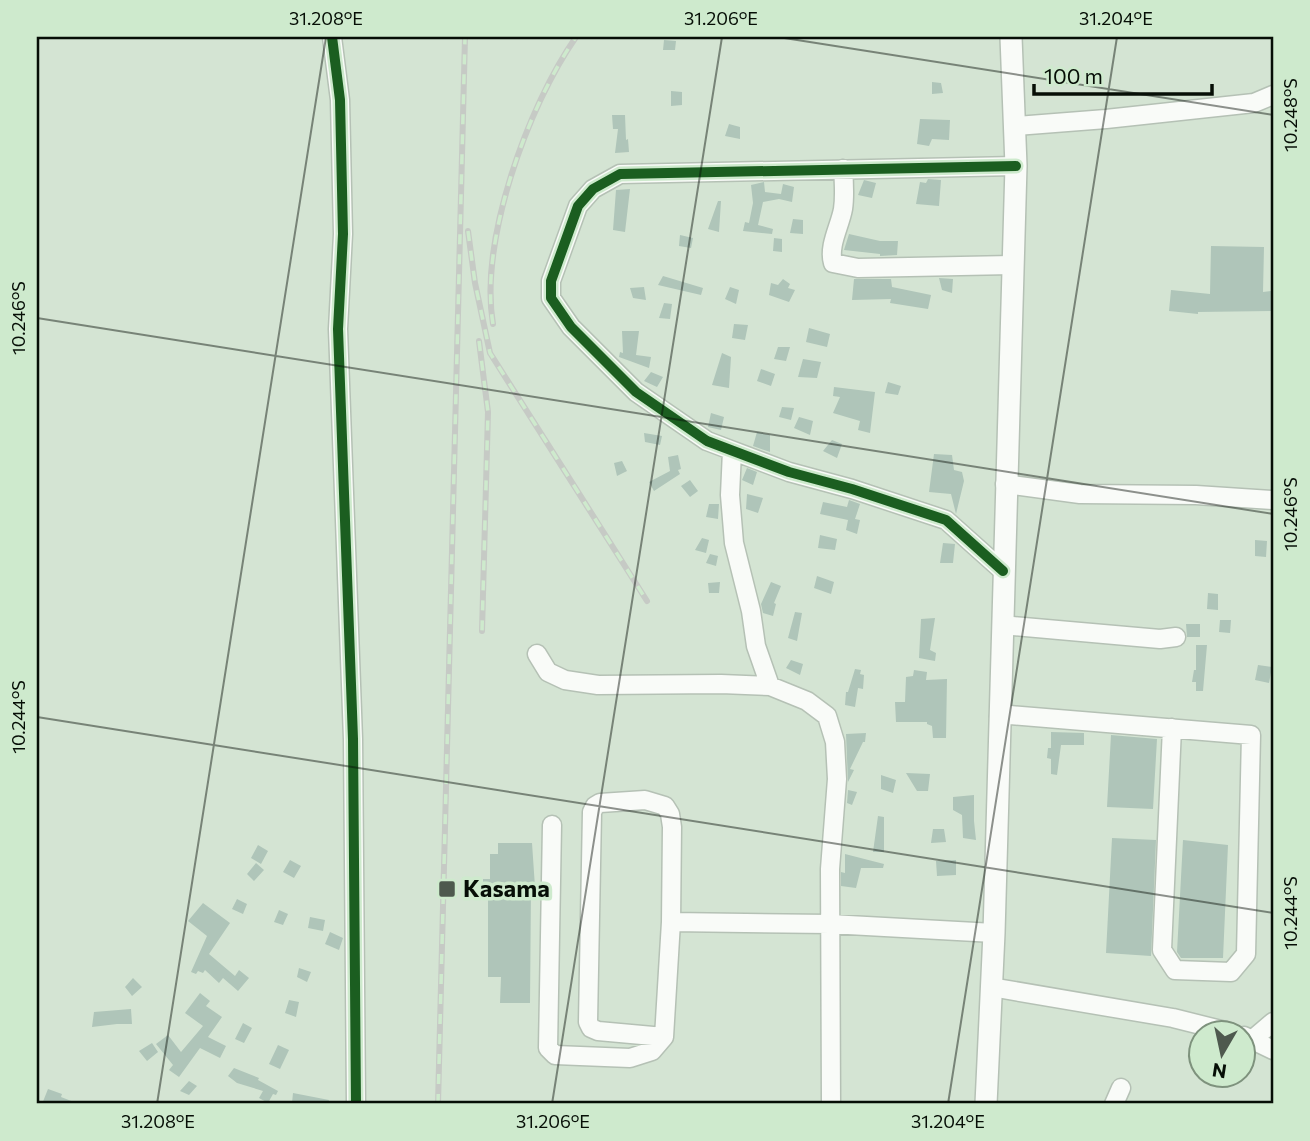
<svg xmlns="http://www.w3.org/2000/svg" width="1310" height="1141" font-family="Commissioner,sans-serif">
  <rect width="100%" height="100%" fill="#d4e4d3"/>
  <path fill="#afc5b9" d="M664 40 676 41 675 50H663Z
    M932 82 941 83 943 93 932 94Z
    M671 91 682 92V105L671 106Z
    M612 115H625L626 140 628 139 629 152 615 153 618 129H613Z
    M920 119 950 120 949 140 932 139 929 146 917 144Z
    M729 124 740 127V139L725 136Z
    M928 179 941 180 939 206 916 204 920 182 926 183Z
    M864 180 876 183 872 198 858 195Z
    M764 182 765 192 781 194 783 184 794 187 792 202 779 199 763 202 758 225 773 229 772 234 743 231 745 222 749 223 753 203 751 185Z
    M630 189 625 232 613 230 616 190Z
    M718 201H721L719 232 708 229Z
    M793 219 803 220V234L790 233Z
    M849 234 880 241H898L897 255 880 256V254L844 250Z
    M680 235 693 238 691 248 679 246Z
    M774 238 782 239V252L773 251Z
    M1211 246 1264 247 1263 292 1271 291V311L1198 312V314L1169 311 1171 290 1210 294Z
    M663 276 703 288 701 295 658 285Z
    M939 278 953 279 952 293 942 290Z
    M783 279 790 284 788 288 795 290 789 302 769 295 771 283 778 285Z
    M854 279H891L892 287 931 295 928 309 890 303 891 299 852 300Z
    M644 287 646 300 633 298 630 288Z
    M730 287 739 290 736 304 725 299Z
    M664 303 672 304 670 319 659 318Z
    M734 324 748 325 745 340 732 338Z
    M809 328 830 334 827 347 806 342Z
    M622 331H639L636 355 651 357 649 368 619 357 620 352 623 353Z
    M778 347H790L786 361 774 359Z
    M722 353 731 357 729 388 712 385Z
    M803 359 821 362 817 378 798 377Z
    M761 369 775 374 771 386 757 381Z
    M651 372 663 377 657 387 644 381Z
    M888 382 901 386 898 395 885 393Z
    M834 387 875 392 870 433 858 430 860 421 833 413 840 397 833 396Z
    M782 407 794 408 791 420 779 417Z
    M711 413 724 417 721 430 708 427Z
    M799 417 813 421 810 435 794 428Z
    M757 432 770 435V452L753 446Z
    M644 433 662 436 660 445 645 442Z
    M832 440 842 444 837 458 823 451Z
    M934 454 952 455 954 470 962 472 964 481 956 514 951 494 929 492Z
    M678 455 681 469 678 470 680 474 654 491 649 482 670 471 668 457Z
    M622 461 627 471 617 476 614 463Z
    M747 468 757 472 753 485 742 480Z
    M690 480 698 491 690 497 681 486Z
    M747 494 763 498 758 513 746 509Z
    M849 500 860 504 855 519 860 520 857 534 846 530 848 520 820 514 823 502 847 507Z
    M709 504H719L718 519 706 517Z
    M820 535 837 539 835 550 818 548Z
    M702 538 709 540 706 553 695 550Z
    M1255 540 1267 541 1266 557 1255 556Z
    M943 543 955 544 953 563H940Z
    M710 554 718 556 716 566 706 563Z
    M817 576 834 582 831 594 814 588Z
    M720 582 719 593H709L708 583Z
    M771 582 781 586 774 603 776 604 773 616 763 613 761 604Z
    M1208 593 1218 594V610L1207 609Z
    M795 612 802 613 797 641 788 638Z
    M935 618 930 650 936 653 935 661 919 658 921 619Z
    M1220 620H1231L1230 633 1219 632Z
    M1186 624H1200V637H1187Z
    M1196 645H1207L1203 691H1196V682H1192L1194 670H1196Z
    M791 660 803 664 800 675 786 668Z
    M1258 665 1272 667 1269 683 1255 680Z
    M855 669 861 670 860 674 864 675 863 689 858 688 855 707 845 705 846 692H848Z
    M914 670 927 672 926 680 947 679 946 738H933L932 726 927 724V722H896L895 702H905L906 677 913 676Z
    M1051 732 1084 733V745H1061L1057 775 1051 774V759L1047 758 1048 748H1051Z
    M866 733 865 742H863L850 769 854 770 848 782 846 734Z
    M1111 735 1157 739 1153 809 1107 807Z
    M906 773 930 774 928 791H917Z
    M881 775 896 780 893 793 881 789Z
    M848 790 857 792 852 805 847 803Z
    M974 795V821L976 840 963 838 962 815 953 810V797Z
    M878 816 884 817V852H873Z
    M933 829H944L946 842 931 843Z
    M1112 838 1156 840 1151 956 1106 953Z
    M1183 840 1228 845 1223 958H1181L1177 952Z
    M498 843H532L535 887H531L530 1003H500L501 977H488V893H483V879H490V854H498Z
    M258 845 268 851 261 864 251 858Z
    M845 854 884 864 883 868H861L856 888 841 886V872L845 873Z
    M290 860 301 866 294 878 283 872Z
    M956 860V875L937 876 936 861Z
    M256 863 264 870 254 881 247 874Z
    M237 899 247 904 243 914 232 909Z
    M203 903 230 923 209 954 235 976 239 970 249 978 238 991 223 978 219 983 205 970 203 973 198 971 196 974 191 972 207 936 188 921Z
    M279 910 288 914 283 925 274 922Z
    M310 917 325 920 323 931 308 928Z
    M330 932 343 938 339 950 325 944Z
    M299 968 311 972 307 982 297 977Z
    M133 978 142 987 132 996 125 987Z
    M200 993 210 1001 206 1006 222 1017 208 1037 226 1046 220 1058 200 1048 179 1077 169 1070 173 1065 156 1044 168 1035 181 1052 203 1026 185 1013Z
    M289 1000 299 1002 296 1017 285 1013Z
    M131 1009 132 1024H117L92 1027 94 1012Z
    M243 1023 252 1028 244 1043 235 1039Z
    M152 1043 158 1052 147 1061 139 1051Z
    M278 1045 289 1050 280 1069 269 1064Z
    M234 1068 259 1078 258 1080 278 1091 276 1095 273 1094 268 1103 259 1098 263 1091 237 1083 228 1076Z
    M189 1081 197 1086 189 1095 180 1091Z
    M48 1089 62 1094 61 1097 79 1104H42Z
    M293 1093 329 1100 328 1104 292 1103Z"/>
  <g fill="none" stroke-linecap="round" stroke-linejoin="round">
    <defs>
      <path id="minor" d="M332 37 340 100 343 234 338 329 353 739 356 1104
        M1016 126 1106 119 1254 103 1273 95
        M843 169C844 182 845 196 843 209 840 226 828 246 833 263L858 268 1012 265
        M732 451 730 495 734 543 751 611 756 646 770 686
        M1005 484 1080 494 1196 495 1273 500
        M1003 571 946 520 852 489 789 472 707 441 636 392 571 327 551 298V281L578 206 593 189 620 174 1016 166
        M1002 625 1160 639 1176 637
        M537 654 548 672 565 680 598 685 721 684 770 686 807 701 827 716 835 742 837 779 830 869 831 1104
        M999 716 1010 715 1251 735 1246 954 1231 972 1175 970 1162 950 1172 728
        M552 825 548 1048 555 1055 630 1058 652 1051 664 1037 671 922 672 827 670 814 665 806 645 800 600 803 595 806 592 812 588 1022 591 1028 598 1031 664 1037
        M671 922 830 924 994 933
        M991 987 1173 1018 1229 1032
        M1244 1036 1273 1050
        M1253 1039 1273 1022
        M1114 1104 1121 1088"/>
      <path id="major" d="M986 1104 994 933 1016 166 1011 37"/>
    </defs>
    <use href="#minor" stroke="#b5c1b5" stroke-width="21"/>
    <use href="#major" stroke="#b5c1b5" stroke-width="24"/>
    <use href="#minor" stroke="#f9fbf8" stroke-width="18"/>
    <use href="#major" stroke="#f9fbf8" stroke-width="21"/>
    <defs>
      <path id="rail" d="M468 231 475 283 490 353 647 601
        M493 324C479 241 528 106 576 37
        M479 341 488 412 482 631
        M438 1104 465 37"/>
    </defs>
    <use href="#rail" stroke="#c6cac5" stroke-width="6"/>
    <use href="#rail" stroke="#ceeacd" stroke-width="3.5" stroke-dasharray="10" stroke-linecap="butt"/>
    <defs>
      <path id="cycleway" d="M332 37 340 100 343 234 338 329 353 739 356 1104
        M1003 571 946 520 852 489 789 472 707 441 636 392 571 327 551 298V281L578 206 593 189 620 174 1016 166"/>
    </defs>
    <use href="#cycleway" stroke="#ceeacd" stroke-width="15"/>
    <use href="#cycleway" stroke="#1b5e20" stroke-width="10"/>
  </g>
  <path fill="none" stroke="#060e06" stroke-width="2" stroke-opacity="0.45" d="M778 37 1273 115M37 318 1273 514M37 717 1273 913M157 1104 326 37M552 1104 722 37M948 1104 1117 37"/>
  <rect fill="#4e594e" stroke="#ceeacd" stroke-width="2.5" x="438" y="880" width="18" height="18" rx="3.5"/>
  <g text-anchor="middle" stroke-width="7" stroke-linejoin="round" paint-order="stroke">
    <g font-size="24" font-weight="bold" fill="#060e06" stroke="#ceeacd" text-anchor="start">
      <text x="463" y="897">Kasama</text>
    </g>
  </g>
  <rect width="1310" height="1141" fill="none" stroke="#ceeacd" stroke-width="77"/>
  <g transform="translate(1222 1054) rotate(189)"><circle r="33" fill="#ceeacd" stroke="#7e927d" stroke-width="2"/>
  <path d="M0-5L12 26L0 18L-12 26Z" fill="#4e594e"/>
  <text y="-10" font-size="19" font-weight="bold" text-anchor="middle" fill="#060e06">N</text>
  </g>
  <path d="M1034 84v10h178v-10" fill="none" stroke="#060e06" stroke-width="3.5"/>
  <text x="1044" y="84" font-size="21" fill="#060e06" stroke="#ceeacd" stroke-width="5" paint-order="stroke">100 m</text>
  <rect x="38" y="38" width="1234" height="1064" fill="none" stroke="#060e06" stroke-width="2.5"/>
  <g font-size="18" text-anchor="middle" fill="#060e06">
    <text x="326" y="25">31.208°E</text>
    <text x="721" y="25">31.206°E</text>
    <text x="1116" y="25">31.204°E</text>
    <text transform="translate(1291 115) rotate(-90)" y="6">10.248°S</text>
    <text transform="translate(19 318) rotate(-90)" y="6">10.246°S</text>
    <text transform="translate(1291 514) rotate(-90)" y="6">10.246°S</text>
    <text transform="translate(19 717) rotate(-90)" y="6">10.244°S</text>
    <text transform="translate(1291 913) rotate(-90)" y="6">10.244°S</text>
    <text x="158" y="1128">31.208°E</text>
    <text x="553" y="1128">31.206°E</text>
    <text x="948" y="1128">31.204°E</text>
  </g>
</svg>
